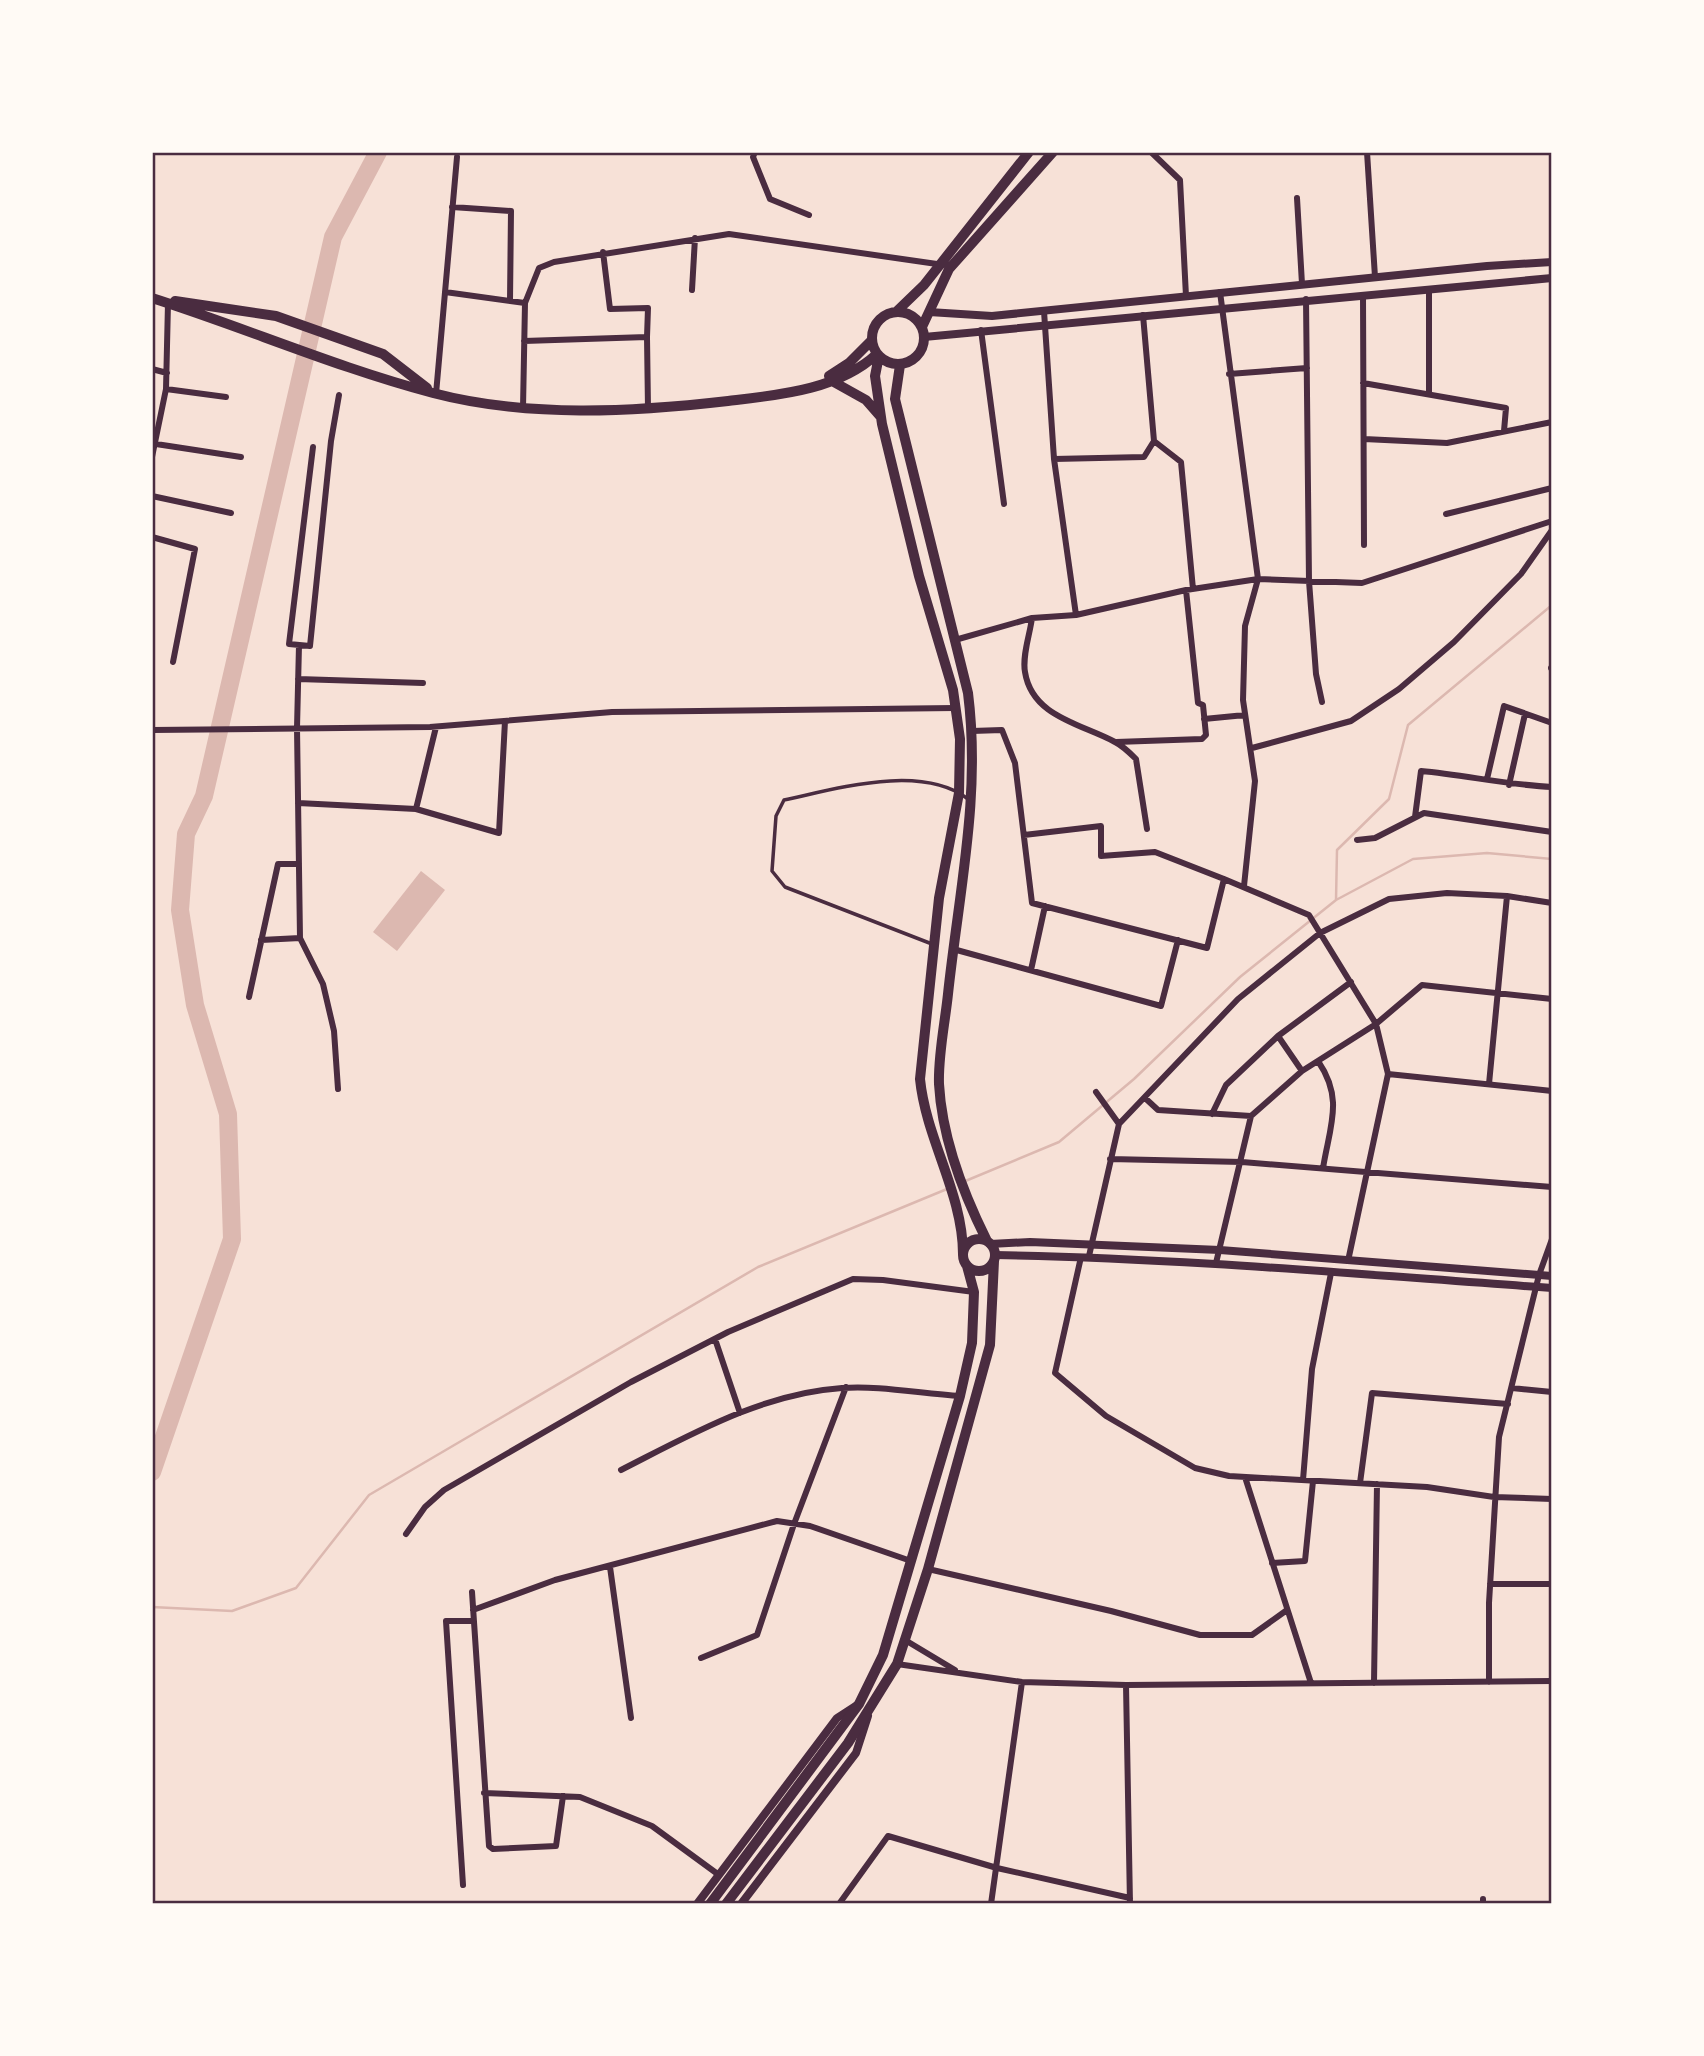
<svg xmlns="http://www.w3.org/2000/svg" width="1704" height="2056" font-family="'Work Sans',sans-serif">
  <rect width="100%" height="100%" fill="#f7e1d7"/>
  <path fill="#dcb8b0" d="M421 871 445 890 397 951 373 932Z"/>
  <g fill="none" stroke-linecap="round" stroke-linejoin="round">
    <path stroke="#dcb8b0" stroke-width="2.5" d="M1336 900 1413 859 1487 853 1552 859
      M963 1182 1059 1142 1134 1079 1240 977 1336 900 1337 850 1389 799 1408 725 1552 605
      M152 1607 232 1611 296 1588 369 1495 758 1267 947 1189"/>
    <path stroke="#dcb8b0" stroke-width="18" d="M152 1472 232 1239 228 1114 195 1005 180 910 186 834 204 796 333 237 378 152"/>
    <path stroke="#4a2c40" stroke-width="3.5" d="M932 944 785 887 772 871 776 816 784 800C836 789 921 763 968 799"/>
    <path stroke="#4a2c40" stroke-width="6" d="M755 152 753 157 770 199 809 215
      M1151 152 1180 180 1186 296
      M1367 152 1375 277
      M1297 198 1302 284
      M452 207 511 211 510 301
      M603 252 610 309 648 308 647 337
      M692 290 695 238
      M445 292 525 303 539 268 554 262 729 234 937 264
      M1220 292 1258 579 1245 626 1243 700 1255 781 1244 886
      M1363 295 1364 545
      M1306 299 1309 581 1316 674 1322 702
      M1044 311 1054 459 1076 615
      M981 330 1004 504
      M524 341 647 337 648 409
      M152 369 167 373
      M1229 374 1307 368
      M1363 383 1506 408 1504 431
      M166 389 226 397
      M436 394 457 157
      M1429 394V289
      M523 408 525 303
      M1364 439 1447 443 1552 422
      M1154 441 1181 462 1193 589
      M156 444 241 457
      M313 447 289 644 310 646 331 441 339 395
      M152 457 166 389 168 303
      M1054 459 1144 457 1154 441 1143 315
      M152 496 231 513
      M1446 514 1552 488
      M152 537 195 549 173 662
      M1032 618C1030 634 1022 656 1025 672 1032 717 1082 724 1115 742 1123 746 1130 753 1136 759L1147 829
      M955 640 1032 618 1076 615 1186 590 1258 579 1362 583 1552 521
      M299 645 297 728 300 938 323 984 334 1031 338 1089
      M1551 668H1552
      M298 679 423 683
      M1204 719 1245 715
      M152 730 430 727 612 712 955 708
      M972 731 1002 730 1015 763 1032 903 1207 948 1224 879 1309 915 1376 1024 1388 1074 1348 1261
      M1116 742 1202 739 1206 735 1203 705 1198 703 1186 590
      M1252 748 1351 721 1399 689 1454 642 1521 574 1552 530
      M1487 779 1504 706 1552 723
      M1509 785 1525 714
      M298 803 416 809 436 727
      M416 809 499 833 505 721
      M1415 817 1421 771C1465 775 1508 785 1552 787
      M1024 835 1101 826V856L1155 852 1224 879
      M1357 840 1375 838 1424 813 1552 832
      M261 940 300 938
      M953 949 1161 1006 1178 940
      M1031 970 1045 906
      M249 997 278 864H299
      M1278 1036 1302 1071
      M1318 1061C1344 1099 1330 1125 1323 1168
      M1388 1074 1552 1091
      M1489 1084 1507 896
      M1096 1092 1119 1124
      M1145 1098 1158 1110 1251 1116
      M1212 1114 1226 1085 1278 1036 1351 982
      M1110 1159 1242 1162 1552 1187
      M1089 1256 1119 1124 1238 999 1320 933 1389 899 1447 893 1507 896 1552 903
      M1081 1257 1055 1373 1106 1416 1195 1468 1229 1476 1427 1487 1494 1497 1552 1499
      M1216 1263 1251 1116 1302 1071 1376 1024 1422 985 1552 999
      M715 1339 740 1413
      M1512 1388 1552 1392
      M621 1470C690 1435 763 1393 842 1388 878 1385 923 1394 960 1396
      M1245 1477 1311 1683
      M1303 1480 1312 1369 1331 1273
      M1360 1483 1372 1393 1508 1404
      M406 1534 425 1507 444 1490 631 1382 728 1332 853 1279 883 1280 974 1292
      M1272 1563 1305 1561 1313 1481
      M610 1567 631 1718
      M928 1569 1111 1611 1200 1635H1252L1287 1610
      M1490 1584H1552
      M472 1592 489 1846 493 1849 556 1846 563 1796
      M473 1610 555 1580 777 1521 810 1526 911 1561
      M905 1640 955 1670
      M701 1658 757 1635 794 1524 846 1387
      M897 1664 1022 1682 1126 1685 1552 1681
      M1489 1682V1603L1499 1437 1539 1275 1552 1239
      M1374 1683 1377 1484
      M1126 1685 1130 1904
      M484 1793 580 1797 652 1826 719 1875
      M463 1885 446 1621H474
      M1483 1899V1904
      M839 1904 888 1836 997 1868 1130 1898
      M991 1904 1022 1682"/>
    <path stroke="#4a2c40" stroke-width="8" d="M929 312 992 316 1487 266 1552 262
      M924 337 1552 278
      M990 1244 1030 1242 1220 1250 1552 1276
      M995 1255C1181 1258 1366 1275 1552 1288
      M697 1904 837 1718 857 1705
      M741 1904 856 1753 868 1716"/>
    <path stroke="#4a2c40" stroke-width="10" d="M152 298C246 328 338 368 433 393 528 418 632 412 728 401 779 395 838 390 877 354
      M175 301 276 316 383 354 427 388
      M872 338a26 26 0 1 1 52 0a26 26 0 1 1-52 0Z
      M896 312 924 285 1029 152
      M922 327 949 269 1053 152
      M879 356 875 376 882 424 919 576 953 690 960 739 959 793 939 898 920 1079C926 1139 963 1194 963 1254
      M900 365 895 399 968 693C981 796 959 891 948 994 945 1023 938 1055 939 1084 942 1138 963 1193 987 1241
      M829 376 849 363 872 340
      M832 381 866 400 880 416
      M963 1255a16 16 0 1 1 32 0a16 16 0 1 1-32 0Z
      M710 1904 859 1704 883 1655 960 1396 972 1343 974 1292 967 1266
      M726 1904 848 1743 897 1664 928 1569 990 1345 994 1261"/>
  </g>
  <rect width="1704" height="2056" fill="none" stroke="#fffaf5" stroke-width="308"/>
  <rect x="154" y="154" width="1396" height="1748" fill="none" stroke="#4a2c40" stroke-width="2.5"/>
</svg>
